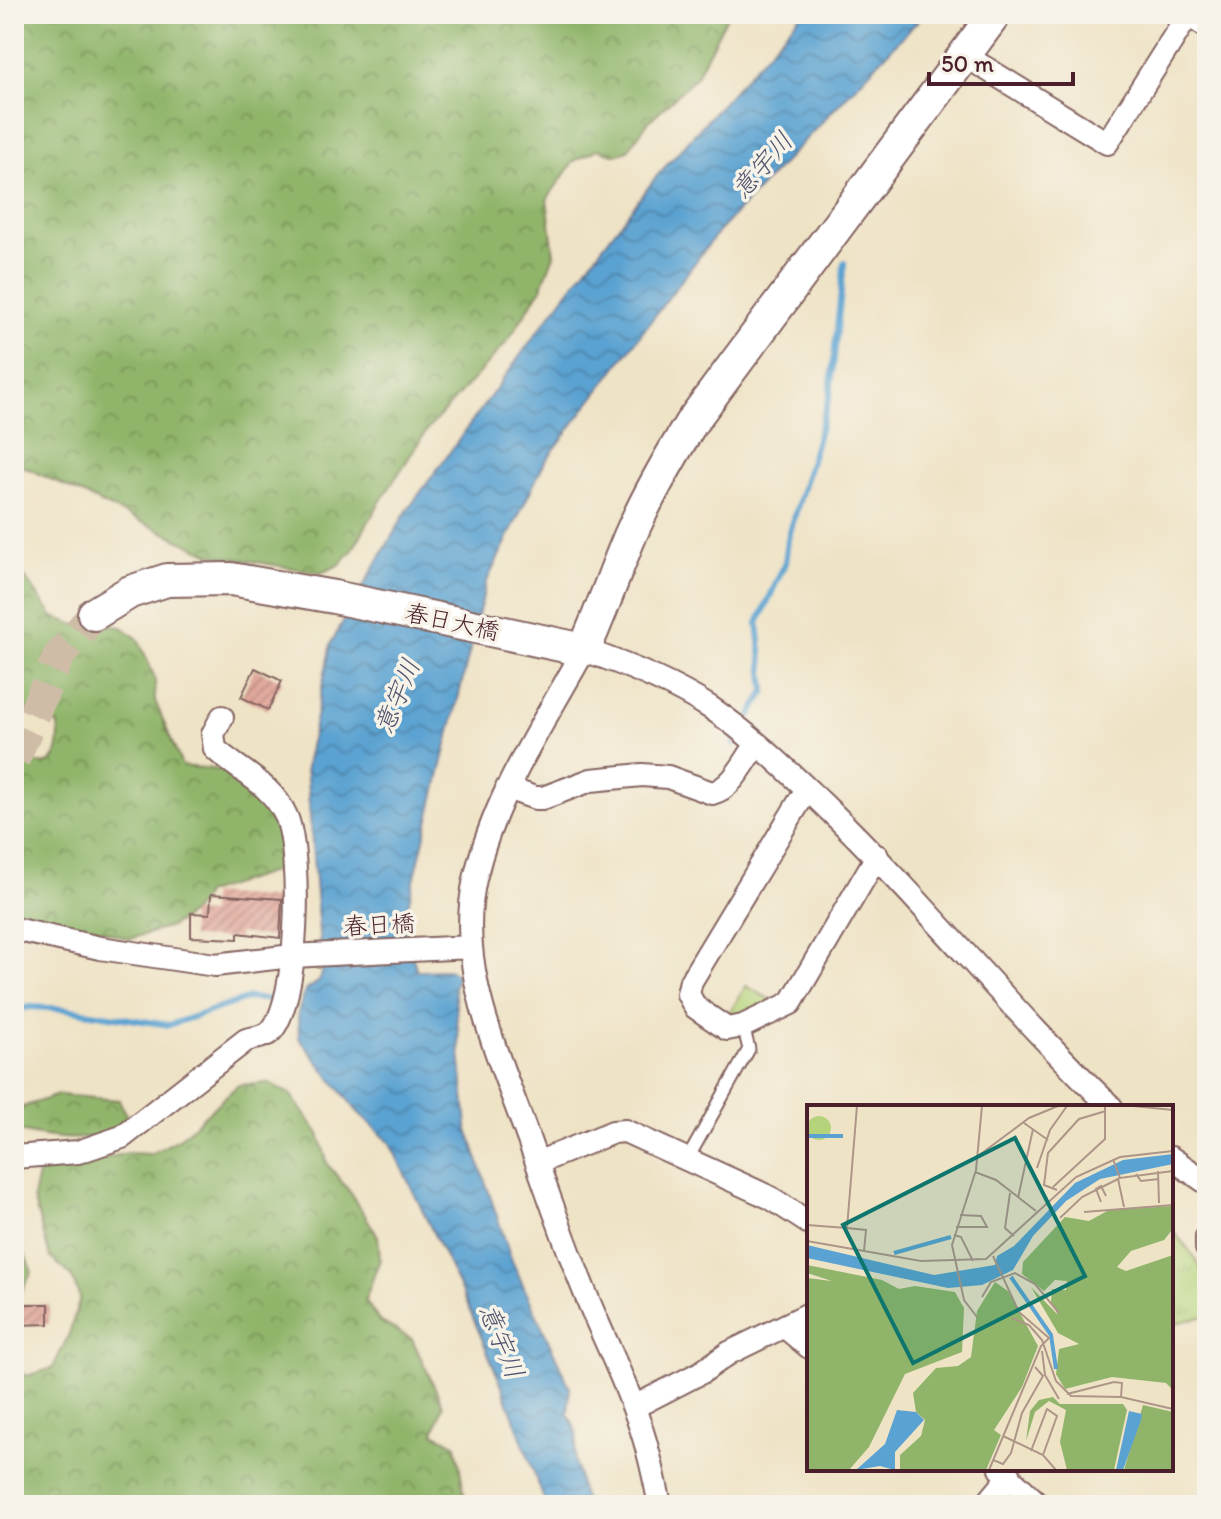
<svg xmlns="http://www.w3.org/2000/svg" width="1221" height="1519" font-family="Itim,'Klee One',sans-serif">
  <defs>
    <pattern id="grass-tufts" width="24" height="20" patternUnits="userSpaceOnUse" patternTransform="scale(2)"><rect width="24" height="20" fill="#b5d37a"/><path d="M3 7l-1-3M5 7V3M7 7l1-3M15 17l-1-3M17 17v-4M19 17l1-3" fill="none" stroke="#9db56a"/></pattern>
    <pattern id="forest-crowns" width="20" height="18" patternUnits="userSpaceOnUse" patternTransform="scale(2)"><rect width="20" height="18" fill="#90b56a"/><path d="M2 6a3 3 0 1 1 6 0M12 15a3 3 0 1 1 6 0" fill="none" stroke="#789357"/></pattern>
    <pattern id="water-waves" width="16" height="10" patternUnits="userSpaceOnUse" patternTransform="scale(2)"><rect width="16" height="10" fill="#5aa2d1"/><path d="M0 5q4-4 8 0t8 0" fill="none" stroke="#4c83aa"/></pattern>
    <pattern id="building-hatch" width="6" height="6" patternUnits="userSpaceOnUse" patternTransform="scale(2)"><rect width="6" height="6" fill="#dfa397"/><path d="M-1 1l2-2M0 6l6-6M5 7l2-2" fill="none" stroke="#b7847b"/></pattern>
  </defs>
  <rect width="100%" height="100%" fill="#f7f3e8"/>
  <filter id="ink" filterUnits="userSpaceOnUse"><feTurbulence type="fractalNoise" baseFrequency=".0125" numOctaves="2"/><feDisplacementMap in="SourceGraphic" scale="16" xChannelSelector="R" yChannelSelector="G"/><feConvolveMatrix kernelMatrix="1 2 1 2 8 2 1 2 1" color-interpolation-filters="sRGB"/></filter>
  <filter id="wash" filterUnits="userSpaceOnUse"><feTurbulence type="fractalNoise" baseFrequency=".006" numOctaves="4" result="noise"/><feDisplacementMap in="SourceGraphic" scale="32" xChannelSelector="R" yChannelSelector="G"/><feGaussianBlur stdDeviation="1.8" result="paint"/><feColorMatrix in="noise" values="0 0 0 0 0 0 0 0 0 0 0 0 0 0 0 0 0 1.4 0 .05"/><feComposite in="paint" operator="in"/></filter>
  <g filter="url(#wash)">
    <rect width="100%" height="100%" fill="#efe3c6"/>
    <path fill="url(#grass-tufts)" stroke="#807952" stroke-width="2" d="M1171 1229C1196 1257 1213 1275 1206 1316L1176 1323 1171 1318Z"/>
    <path fill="url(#forest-crowns)" stroke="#6d6a4a" stroke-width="2" d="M14 14H728L696 77 648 122 628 150 616 155 598 149 574 161 547 199 554 255 541 289 507 342 427 430 378 505 352 551 339 565 321 573 210 554 14 462Z
      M14 562 53 617 76 625 104 624 122 627 138 639 155 678V701L182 766 233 771 268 798 290 843 279 870 206 893 194 911 170 927 129 939 96 928 14 913V751C21 755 30 761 38 763 60 768 60 739 58 725 43 716 31 711 14 712Z
      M269 1083 290 1094 319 1134 328 1165 350 1192 378 1236 380 1259 365 1300 379 1321 412 1339 443 1405 434 1433 456 1445 466 1505H14V1366L26 1376 53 1368 69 1334 80 1298 71 1275 50 1257 33 1198 38 1174 127 1153 151 1154 179 1139 238 1085Z
      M58 1095 119 1100 127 1117C96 1149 53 1138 14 1130V1110Z
      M14 1240 20 1243 32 1272 20 1294 14 1297Z"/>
    <path fill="#b5d37a" stroke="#807952" stroke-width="2" d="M746 986 775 1002 736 1022 725 1020Z"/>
    <path fill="url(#water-waves)" stroke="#52607e" stroke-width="2" d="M802 14H924L718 232 544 463 486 583 403 926 417 971 448 970 458 974 454 987 467 1127 512 1261 570 1388 568 1414 577 1432 575 1461 582 1494 587 1505H546L502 1386 466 1301 390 1143 357 1111 299 1038 298 1013 305 991 318 982 322 972 306 766 331 643 404 515 541 327 657 176Z"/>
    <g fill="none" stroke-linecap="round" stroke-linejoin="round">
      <path stroke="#5aa2d1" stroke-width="6" d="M751 715 765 691 758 623 785 563 788 539 830 395 844 263
        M733 744 735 741
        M14 1010 31 1007 65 1009 169 1025 249 998 272 1000"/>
    </g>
    <g id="blocks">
      <path fill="url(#building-hatch)" d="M255 668 282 681 268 710 241 697Z
        M211 894 282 899 280 938 238 933V939L191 937V913L210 914Z
        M17 1304H49V1324L16 1325Z"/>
    </g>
  </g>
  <g filter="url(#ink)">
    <use href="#blocks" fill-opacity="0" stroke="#846461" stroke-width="2"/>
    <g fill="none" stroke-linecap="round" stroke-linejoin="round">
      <path stroke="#cebca7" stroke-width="32" stroke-dasharray="32 16" stroke-linecap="butt" d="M14 759 59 656 94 614"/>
      <defs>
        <path id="lane" d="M687 1160 749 1049 743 1026"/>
        <path id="street" d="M964 55 1107 143 1188 15 1207 27
          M507 788 535 798H543L591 780 642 775 668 777 712 793C733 788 745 760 757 744
          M807 789 691 981 688 994 695 1007 727 1029 743 1026 791 1003 877 856
          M14 929 100 948 215 965 292 956 471 947
          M14 1157 78 1152 122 1137 246 1040C253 1038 264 1037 269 1033 300 1006 302 852 286 816 272 784 239 771 215 749L213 734 222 717
          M1171 1158 1207 1183
          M537 1163 613 1132 625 1131 771 1198 809 1223
          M1207 1237V1248
          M785 1327 809 1347
          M634 1407 702 1372 729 1353 809 1314
          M1001 1469 1039 1505
          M660 1505C653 1471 646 1438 633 1406 619 1368 601 1332 586 1295 563 1239 544 1181 523 1124 495 1047 456 963 475 879 494 795 543 725 584 650 628 665 672 683 711 708 751 735 787 770 822 803 923 900 1010 1010 1111 1107
          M986 1505 1010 1476"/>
        <path id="secondary" d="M94 614 130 592 167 580 231 579 334 597 584 650C601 613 614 574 630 536 647 497 669 459 691 423L995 14"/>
      </defs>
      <use href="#lane" stroke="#846461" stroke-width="15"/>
      <use href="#street" stroke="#846461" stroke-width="26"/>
      <use href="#secondary" stroke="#846461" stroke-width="36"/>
      <use href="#lane" stroke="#fff" stroke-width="11"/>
      <use href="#street" stroke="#fff" stroke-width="22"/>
      <use href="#secondary" stroke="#fff" stroke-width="32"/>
    </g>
  </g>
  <g text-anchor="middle" stroke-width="7" stroke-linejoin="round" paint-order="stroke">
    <g font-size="24" fill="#4a1f2b" stroke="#f7f3e8">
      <text transform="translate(452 622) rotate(12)" y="8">春日大橋</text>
      <text transform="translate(379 925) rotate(-3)" y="8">春日橋</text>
    </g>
    <g font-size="26" font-style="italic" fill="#50536d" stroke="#f7f3e8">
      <text transform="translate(762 165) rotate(-49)" y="9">意宇川</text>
      <text transform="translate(397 696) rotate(-67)" y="9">意宇川</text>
      <text transform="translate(502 1341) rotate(68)" y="9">意宇川</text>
    </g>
  </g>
  <g transform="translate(807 1105)">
    <rect width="366" height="366" fill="#efe3c6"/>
    <path d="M0 23a12 12 0 1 1 24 0a12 12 0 1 1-24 0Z" fill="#b5d37a"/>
    <path d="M366 101V124L357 135 324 146 310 162 319 166 366 150V285L359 278 305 272 258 284 249 269 252 244 272 239 251 228 224 182 251 210 244 197 245 184 259 185 260 176 248 175 237 186 215 169 216 157 258 112 282 116 302 105ZM0 160 75 175 92 184 108 181 148 187 157 203 155 247 98 269 62 342 42 365H0V173L25 176 0 168ZM188 177 201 186 231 241 215 282 187 325 194 330 179 365H93V350L114 331 118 315 109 307 106 288 129 263 151 261 164 252 170 206ZM246 292 253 299H316L320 305 307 365H260L253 337 259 305 242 296 228 307 219 336 223 306 232 295ZM336 300 366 307V365H317Z" fill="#90b56a"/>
    <path d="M366 49V59L293 74 259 96 226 131 206 165 175 180 141 183 0 153V140L127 170 188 160 190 151 207 141 268 78 316 55ZM90 305 109 307 117 315 88 347V365L73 361 49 365 78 339ZM322 306 335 309 334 315 316 365H309Z" fill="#5aa2d1"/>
    <path fill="none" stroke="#5aa2d1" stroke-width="4" d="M0 31H36M87 148 144 132M204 172 244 230 249 264"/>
    <path fill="none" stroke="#ad9588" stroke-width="2" d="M50 1 40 123 59 125 57 146M326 1 366 5M217 18 241 35M171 51 222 13 251 1M306 54 313 73 366 66M230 63 243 25 260 1M351 66 352 98M168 67 189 75 229 106M329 69 334 76 352 74M311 74 317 102M246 82 298 34V1M250 85 237 80 241 48 272 14 299 6M203 88 198 123 207 131M211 93 226 24M294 97 289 84 294 81 299 91M277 107 366 100M253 113 275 92 313 73M0 120 40 123M149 122H180L174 111 153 110M147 130 154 132 166 156M0 136 114 156 179 154 269 72 313 52 366 46M175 192 184 177 208 168 228 179 252 208M170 212 157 195 145 140 169 65 175 1M205 213 222 220 235 235 249 276 264 291 314 292 366 304M235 246 238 270 252 294M260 289 307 277 315 278 314 292M196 331 236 350 249 365M224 346 240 304 250 311 236 350M186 355 196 359 204 348 215 308 236 271 228 262M182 365 234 241 242 233 212 207 186 151"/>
    <path fill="#0f766e" fill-opacity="0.15" stroke="#0f766e" stroke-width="4" d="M208 33 278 171 106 258 36 120Z"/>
    <rect width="366" height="366" fill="none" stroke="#4a1f2b" stroke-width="4"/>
  </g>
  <rect width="1221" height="1519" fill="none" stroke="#f7f3e8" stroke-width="48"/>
  <path d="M929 72v12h144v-12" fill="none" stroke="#4a1f2b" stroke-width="4"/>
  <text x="941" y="72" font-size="24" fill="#4a1f2b" stroke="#f7f3e8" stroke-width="6" paint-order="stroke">50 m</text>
</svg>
